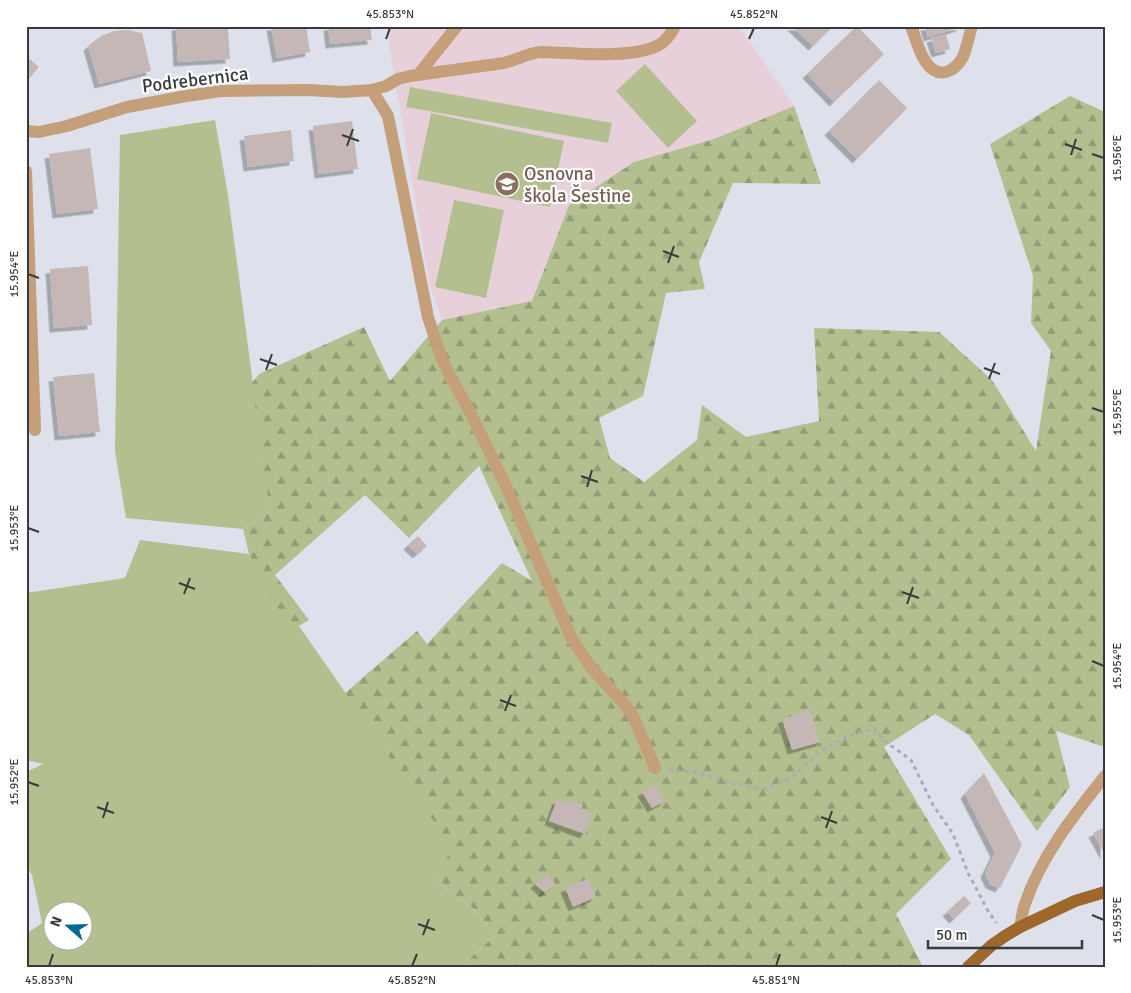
<svg xmlns="http://www.w3.org/2000/svg" width="1131" height="993" font-family="Signika,sans-serif">
  <defs>
    <pattern id="forest-firs" width="22" height="20" patternUnits="userSpaceOnUse" patternTransform="scale(1.25)"><rect width="22" height="20" fill="#b3bf8e"/><path d="M5 1l3.5 6h-7zM16 11l3.5 6h-7z" fill="#939c75"/></pattern>
    <filter id="shadow"><feDropShadow dx="-4.5" dy="4.5" stdDeviation="0" flood-color="#0004"/></filter>
  </defs>
  <rect width="100%" height="100%" fill="#dee1ec"/>
  <path fill="#e8d0db" d="M386 26H739L794 106 714 139 634 162 569 205 532 301 442 320 429 283Z"/>
  <path fill="#b3bf8e" fill-rule="evenodd" d="M645 64 697 121 668 148 616 91Z
    M410 87 612 123 608 143 406 107Z
    M431 113 564 141 550 207 417 179Z
    M215 120 228 195 270 512 243 529 126 518 115 451 120 135Z
    M454 200 504 210 486 298 435 287Z
    M140 540 249 554 454 849 432 879 474 909 494 936 461 967H26V934L42 923 32 875 26 866V772L43 764 26 760V593L125 578ZM52 910H82V940H52Z"/>
  <path fill="url(#forest-firs)" d="M1070 96 1105 112V747L1056 731 1070 787 1037 831 969 735 935 714 884 747 951 859 896 914 923 967H792L790 965 788 967H461L494 936 474 909 432 879 453 849 345 693 417 631 427 644 502 563 532 581 479 466 409 538 365 495 275 575 309 620 290 631 249 554 243 529 270 512 252 383 259 374 364 327 390 381 442 320 532 301 569 205 634 162 714 139 794 106 821 184 733 183 699 262 705 289 666 293 643 396 599 418 610 458 644 482 697 440 702 405 746 437 819 421 814 328 939 332 992 380 1036 451 1051 351 1031 323 1033 276 990 144Z"/>
  <path fill="#c4b7b5" filter="url(#shadow)" d="M176 26H230L228 28 230 59 178 62Z
    M271 26H306L310 52 277 58Z
    M328 26H370L372 40 330 44Z
    M792 26H833L813 46Z
    M857 26 884 54 834 102 807 74Z
    M925 26H961V27L928 37Z
    M128 30 142 33 151 71 99 84 88 46 101 36 114 31Z
    M946 34 950 49 936 53 931 38Z
    M26 56 39 67 26 82Z
    M879 80 907 108 857 159 829 131Z
    M352 121 358 169 319 174 313 126Z
    M291 130 294 161 248 167 244 136Z
    M90 148 98 209 57 214 49 154Z
    M88 266 92 325 54 328 50 269Z
    M94 373 100 432 59 436 53 377Z
    M418 536 427 546 417 554 408 545Z
    M810 710 820 742 792 750 782 719Z
    M984 773 1022 845 1000 888 990 884 985 873 995 853 965 794Z
    M655 784 665 801 652 808 642 792Z
    M557 799 569 804 571 800 583 805 581 809 593 814 585 834 549 821Z
    M1105 827V855L1093 833Z
    M546 874 555 883 545 893 535 884Z
    M588 879 596 897 573 907 565 888Z
    M964 896 971 903 954 919 947 912Z"/>
  <g fill="none" stroke-linecap="round" stroke-linejoin="round">
    <path stroke="#aaacb5" stroke-width="3" stroke-dasharray="4 4" stroke-linecap="butt" d="M669 770 694 772 732 783 764 789 792 777 821 751 848 736 874 729 886 742 911 760 933 805 953 834 968 873 987 909 996 923
      M314 967 319 959"/>
    <path stroke="#c49f79" stroke-width="12" d="M911 26C917 41 924 77 946 72 953 70 959 64 963 57 967 47 969 36 972 26
      M418 75 457 26
      M372 90 388 116 428 317 441 357 449 374 470 412 505 484 572 639 590 666 626 706 634 718 655 768
      M26 131 39 132 67 126 127 107 186 96 221 91 308 90 343 92 372 90 386 86 398 79 410 76 504 63C516 60 528 53 541 52 550 52 559 53 568 53 592 55 636 56 657 46 666 42 671 34 675 26
      M26 171 35 430
      M1020 927C1022 919 1022 911 1025 904 1041 856 1074 815 1105 776"/>
    <path stroke="#9e682a" stroke-width="12" d="M968 967 992 945 1005 936 1020 927 1075 901 1105 892"/>
  </g>
  <path fill="none" stroke="#393a3e" stroke-width="2" d="M386 39 390 28M749 39 754 28M342 135 359 141M1065 144 1082 150M347 146 353 129M1092 154 1104 158M1071 155 1076 139M663 251 679 257M668 263 674 246M28 274 39 278M260 359 277 365M984 368 1000 374M266 370 272 354M989 379 995 363M1092 408 1104 412M581 476 598 482M587 487 592 470M28 528 39 532M179 583 195 589M902 592 919 598M184 594 190 578M907 604 913 587M1092 661 1104 666M500 700 516 706M505 711 511 695M28 782 39 786M97 807 114 813M821 817 837 823M103 818 108 802M826 828 832 811M1092 915 1104 920M418 924 435 930M423 935 429 919M49 966 53 954M412 966 417 954M776 966 780 954"/>
  <defs>
    <symbol id="school-disc" viewBox="-11 -11 22 22"><circle r="9.5" fill="#8d6e63" stroke="#fff"/><path d="M0-5L7-2L0 1L-7-2ZM-4 1L0 2.5L4 1V4Q0 6-4 4Z" fill="#fff"/></symbol>
  </defs>
  <g fill-rule="evenodd">
    <use href="#school-disc" x="493" y="170" width="28" height="28"/>
  </g>
  <g text-anchor="middle" stroke-width="4.5" stroke-linejoin="round" paint-order="stroke">
    <g font-size="19" fill="#393a3e" stroke="#fff">
      <text transform="translate(195 79) rotate(-7)" y="7">Podrebernica</text>
    </g>
    <g font-size="19" fill="#785e54" stroke="#fff" text-anchor="start">
      <text x="524" y="180">Osnovna<tspan x="524" dy="22">škola Šestine</tspan></text>
    </g>
  </g>
  <rect width="1131" height="993" fill="none" stroke="#ffffff" stroke-width="55"/>
  <g transform="translate(68 926) rotate(290)"><circle r="24" fill="#ffffff" stroke="#b0b0b2"/>
  <path d="M0-4L9 19L0 12L-9 19Z" fill="#046796"/>
  <text y="-8" font-size="14" font-weight="bold" text-anchor="middle" fill="#393a3e">N</text>
  </g>
  <path d="M928 940v8h154v-8" fill="none" stroke="#393a3e" stroke-width="2.5"/>
  <text x="936" y="940" font-size="15" fill="#393a3e" stroke="#ffffff" stroke-width="4" paint-order="stroke">50 m</text>
  <rect x="28" y="28" width="1076" height="938" fill="none" stroke="#393a3e" stroke-width="2"/>
  <g font-size="12" text-anchor="middle" fill="#393a3e">
    <text x="390" y="18">45.853°N</text>
    <text x="754" y="18">45.852°N</text>
    <text transform="translate(1117 158) rotate(-90)" y="4">15.956°E</text>
    <text transform="translate(14 274) rotate(-90)" y="4">15.954°E</text>
    <text transform="translate(1117 412) rotate(-90)" y="4">15.955°E</text>
    <text transform="translate(14 528) rotate(-90)" y="4">15.953°E</text>
    <text transform="translate(1117 666) rotate(-90)" y="4">15.954°E</text>
    <text transform="translate(14 782) rotate(-90)" y="4">15.952°E</text>
    <text transform="translate(1117 920) rotate(-90)" y="4">15.953°E</text>
    <text x="49" y="984">45.853°N</text>
    <text x="412" y="984">45.852°N</text>
    <text x="776" y="984">45.851°N</text>
  </g>
</svg>
